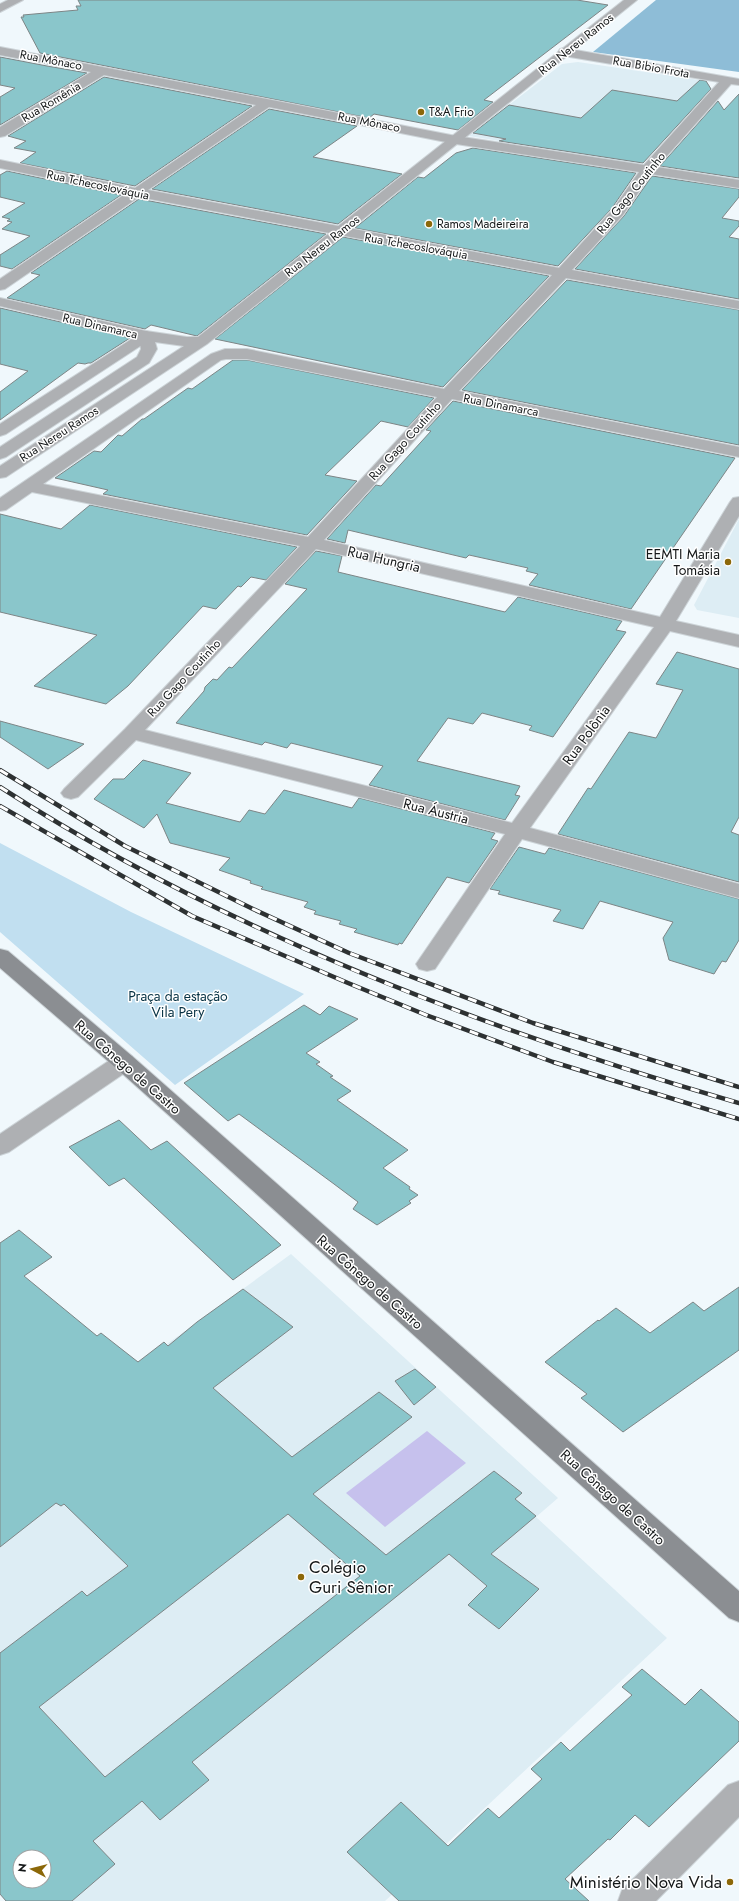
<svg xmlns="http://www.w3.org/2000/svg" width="739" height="1901" font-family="Jost,sans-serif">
  <rect width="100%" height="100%" fill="#f0f8fc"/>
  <path fill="#ddedf4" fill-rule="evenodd" d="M578 62 706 81 710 86 636 164 469 136 562 64Z
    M739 519V618L697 610 694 605Z
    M291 1254 558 1498 536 1517 667 1638 385 1901H16L0 1883V1486L116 1381ZM20 1857H44V1881H20Z"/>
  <path fill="#c1dff0" d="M0 843 131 912 304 994 175 1085 0 932Z"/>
  <path fill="#8ebdd7" d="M656 0H739V72L593 52Z"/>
  <path fill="#c6c1ed" d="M427 1431 466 1463 385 1527 346 1493Z"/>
  <path fill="#8ac6cb" stroke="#7d8586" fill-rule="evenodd" d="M78 0H577L608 5 484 100 493 102 458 130 374 114 369 118 40 53 21 17H24L23 15 78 10 76 6H81Z
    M0 57 47 66 87 73 0 125V97L15 88 0 85Z
    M104 77 252 106 135 186 20 163 36 152 14 148 26 141 8 136Z
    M700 80 706 81 711 89 643 163 499 141 506 139 473 133 509 105 581 118 612 90 677 101Z
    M739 94V178L660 166 718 101 724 110Z
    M269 109 357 126 313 157 402 174 338 224 152 189Z
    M473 148 636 173 612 208 558 266 355 228 418 177 424 178 456 153Z
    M7 171 121 195 12 269 0 266V255L30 236 2 229 12 222 7 221 10 219 2 217 25 203 0 197V175Z
    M652 176 739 189V197L722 218 739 221V226L729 237 739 239V299L575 269 624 216Z
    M139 199 326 234 197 336 151 325 145 329 7 298 40 275 31 273Z
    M343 237 549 276 443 387 215 339Z
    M567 280 739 310V445L462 390Z
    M0 308 130 338 91 363H88L85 364 78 363 0 420V392L28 371 0 364Z
    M233 360H247L434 398 408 427 381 421 325 475 357 481 307 535 103 494 108 490 55 478 94 451 101 452 118 435 122 436 142 419H144L188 388 192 389Z
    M453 401 735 458 631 609 529 585 538 574 526 571 528 568 469 555 466 558 348 530 345 543 327 539 376 485 381 486 431 431 426 430Z
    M90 505 297 547 266 580 251 577 241 587 238 586 216 609 203 606 128 686 106 704 34 686 97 635 0 612V514L61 529Z
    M316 551 342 556 338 572 505 612 518 597 622 621 616 630 626 632 553 737 529 730 532 726 482 713 473 724 448 718 417 761 520 786 515 795 520 796 505 820 369 785 383 766 291 743 287 748 265 742 262 745 176 723 204 691 205 687 213 679 217 680 229 667 232 668 307 589 285 584Z
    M677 652 739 669V817L731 832 739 835V882L558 834 588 788 591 789 629 732 656 738 683 690 656 684Z
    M0 721 84 744 48 769 0 737Z
    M143 760 191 773 166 803 240 822 249 810 265 814 284 790 352 808 359 798 495 833 491 839 498 841 469 883 447 877 402 944 399 943 398 945 354 932 357 929 339 924 341 921 314 914 316 911 304 907 308 902 261 889 263 887 250 883 251 881 219 870 230 858 170 843 157 814 144 828 94 799 113 779H124Z
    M519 847 545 854 549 848 739 899V940L726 962 722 961 714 974 669 960 663 938 673 922 600 901 583 929 553 921 561 910 498 894 500 891 490 889Z
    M304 1005 320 1015 329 1006 358 1019 306 1053 320 1062 316 1064 333 1076 330 1077 351 1091 337 1100 408 1150 383 1168 410 1187 409 1189 418 1195 409 1201 411 1203 377 1225 353 1209 358 1202 334 1184 239 1114 228 1121 184 1083Z
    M119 1120 151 1150 167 1141 281 1245 233 1280 124 1178 109 1186 69 1147Z
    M19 1230 52 1257 24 1276 97 1336 101 1333 138 1362 164 1342 168 1346 197 1322 243 1289 293 1327 213 1388 292 1457 379 1392 412 1417 313 1494 386 1555 494 1471 522 1493 515 1499 536 1516 491 1554 539 1589 499 1629 468 1605 487 1586 449 1554 192 1762 209 1780 160 1820 142 1801 93 1841 115 1864 72 1901H6L0 1894V1653L82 1591 87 1596 128 1566 64 1504 61 1506 56 1503 0 1547V1243ZM288 1514 360 1576 105 1777 39 1707ZM20 1857H44V1881H20Z
    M739 1287V1350L623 1432 581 1398 587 1394 545 1362 598 1320 599 1321 616 1308 650 1333 693 1302 704 1311Z
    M415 1369 436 1387 414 1405 395 1381Z
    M642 1669 685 1705 701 1689 739 1722V1741L649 1827 635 1815 610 1840 608 1839 565 1879 589 1901H399L347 1852 401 1802 448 1846 488 1808 499 1818 542 1779 531 1769 561 1742 570 1751 632 1695 622 1687Z"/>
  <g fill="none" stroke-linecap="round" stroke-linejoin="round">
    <defs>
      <path id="minor" d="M0 47 456 136 644 165 719 82 564 56 560 55 558 52 560 49 564 48 739 79V85L731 84 657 167 739 180V188L651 174 623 215 572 270 739 301V309L566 278 459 391 739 447V457L452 399 324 540 660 617 730 502 733 498 739 497V516L676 621 739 635V647L670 631 530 828 739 884V898L522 839 435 969 427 971 419 969 416 964 505 834 136 740 78 797 71 799 64 797 61 793 64 789 125 729 300 546 32 492 6 510 0 511V498L211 354 225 349H247L444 389 552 275 139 197 5 289 0 290V279L125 194 0 168V160L135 188 256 105 104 75 5 136 0 137V127L91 72 0 55ZM269 107 456 144 639 172 613 209 559 268 148 190ZM226 359H247L437 397 308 537 43 484 221 360ZM316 549 654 627 512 823 145 730Z
        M146 331 151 333 154 336 151 339 6 434 0 436V424L141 333Z
        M124 1054 132 1056 136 1062 132 1068 9 1152 0 1155V1134L116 1056Z
        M739 1781V1817L656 1901H618L622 1890 728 1785Z"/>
      <path id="tertiary" d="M8 0H23L0 12V4Z
        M624 0H637L207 344 6 477 0 478V466L184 346 155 342 157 349 149 363 6 457 0 459V447L137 357 141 349 139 339 0 306V298L146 331 187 337H198Z"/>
      <path id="secondary" d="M0 949 8 951 132 1056 739 1591V1622L729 1618 116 1068 0 968Z"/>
    </defs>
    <use href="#minor" stroke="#cdd4d8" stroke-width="2"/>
    <use href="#tertiary" stroke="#cdd4d8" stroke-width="2"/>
    <use href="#secondary" stroke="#cdd4d8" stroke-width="2"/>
    <use href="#minor" fill="#aeb0b3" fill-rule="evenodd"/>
    <use href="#tertiary" fill="#aeb0b3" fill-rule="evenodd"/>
    <use href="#secondary" fill="#8b8e92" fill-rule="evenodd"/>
    <defs>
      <path id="rail" d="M0 770 125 846 253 909 349 953 533 1023 739 1087
        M0 787C223 931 485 1030 739 1103
        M0 806 192 916 348 983 426 1015 553 1062 739 1119"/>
    </defs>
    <use href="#rail" stroke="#2d3132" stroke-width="4.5"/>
    <use href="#rail" stroke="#fff" stroke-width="3" stroke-dasharray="9" stroke-linecap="butt"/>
  </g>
  <g fill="#8c6809" stroke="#fff" stroke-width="1.5">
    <circle cx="421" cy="112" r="4"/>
    <circle cx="429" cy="224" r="4"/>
    <circle cx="728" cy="562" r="4"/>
    <circle cx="301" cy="1577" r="4"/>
    <circle cx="730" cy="1882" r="4"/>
  </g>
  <g text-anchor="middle" stroke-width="3" stroke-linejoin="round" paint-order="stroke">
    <g font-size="12" fill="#141718" stroke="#fff">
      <text transform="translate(576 44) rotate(-38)" y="4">Rua Nereu Ramos</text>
      <text transform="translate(51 60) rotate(11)" y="4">Rua Mônaco</text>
      <text transform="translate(651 67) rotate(10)" y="4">Rua Bibio Frota</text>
      <text transform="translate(51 102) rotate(-31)" y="4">Rua Romênia</text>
      <text transform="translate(369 122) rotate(11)" y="4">Rua Mônaco</text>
      <text transform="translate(98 185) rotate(12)" y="4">Rua Tchecoslováquia</text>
      <text transform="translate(631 193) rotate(-51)" y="4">Rua Gago Coutinho</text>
      <text transform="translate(322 246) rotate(-38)" y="4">Rua Nereu Ramos</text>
      <text transform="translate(416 246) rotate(10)" y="4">Rua Tchecoslováquia</text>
      <text transform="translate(100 326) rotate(13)" y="4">Rua Dinamarca</text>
      <text transform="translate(501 405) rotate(11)" y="4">Rua Dinamarca</text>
      <text transform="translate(59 434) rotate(-33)" y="4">Rua Nereu Ramos</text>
      <text transform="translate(405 441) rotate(-48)" y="4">Rua Gago Coutinho</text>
      <text transform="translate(184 678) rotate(-47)" y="4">Rua Gago Coutinho</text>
    </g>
    <g font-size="12" fill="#141718" stroke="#fff" text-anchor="start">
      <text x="429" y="116">T&amp;A Frio</text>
      <text x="437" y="228">Ramos Madeireira</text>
    </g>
    <g font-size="14" fill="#141718" stroke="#fff" text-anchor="end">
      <text x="720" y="559">EEMTI Maria<tspan x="720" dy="16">Tomásia</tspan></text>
    </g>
    <g font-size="14" fill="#141718" stroke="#fff">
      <text transform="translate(384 559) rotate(13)" y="5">Rua Hungria</text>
      <text transform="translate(586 735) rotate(-54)" y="5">Rua Polônia</text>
      <text transform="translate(436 811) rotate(14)" y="5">Rua Áustria</text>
      <text transform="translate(128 1067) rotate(41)" y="5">Rua Cônego de Castro</text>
      <text transform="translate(370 1282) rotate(41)" y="5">Rua Cônego de Castro</text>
      <text transform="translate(613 1497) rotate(42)" y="5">Rua Cônego de Castro</text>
    </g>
    <g font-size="14" fill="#073244" stroke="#fff">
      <text x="178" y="1001">Praça da estação<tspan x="178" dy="16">Vila Pery</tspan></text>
    </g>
    <g font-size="17" fill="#141718" stroke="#fff" text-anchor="start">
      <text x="309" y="1573">Colégio<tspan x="309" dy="20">Guri Sênior</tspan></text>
      <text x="722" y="1888" text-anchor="end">Ministério Nova Vida</text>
    </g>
  </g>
  <g transform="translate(32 1869) rotate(277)"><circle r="19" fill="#ffffff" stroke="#a1a2a3"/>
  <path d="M0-3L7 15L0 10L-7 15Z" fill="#8c6809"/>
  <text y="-6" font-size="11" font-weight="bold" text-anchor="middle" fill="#141718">N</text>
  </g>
</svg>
